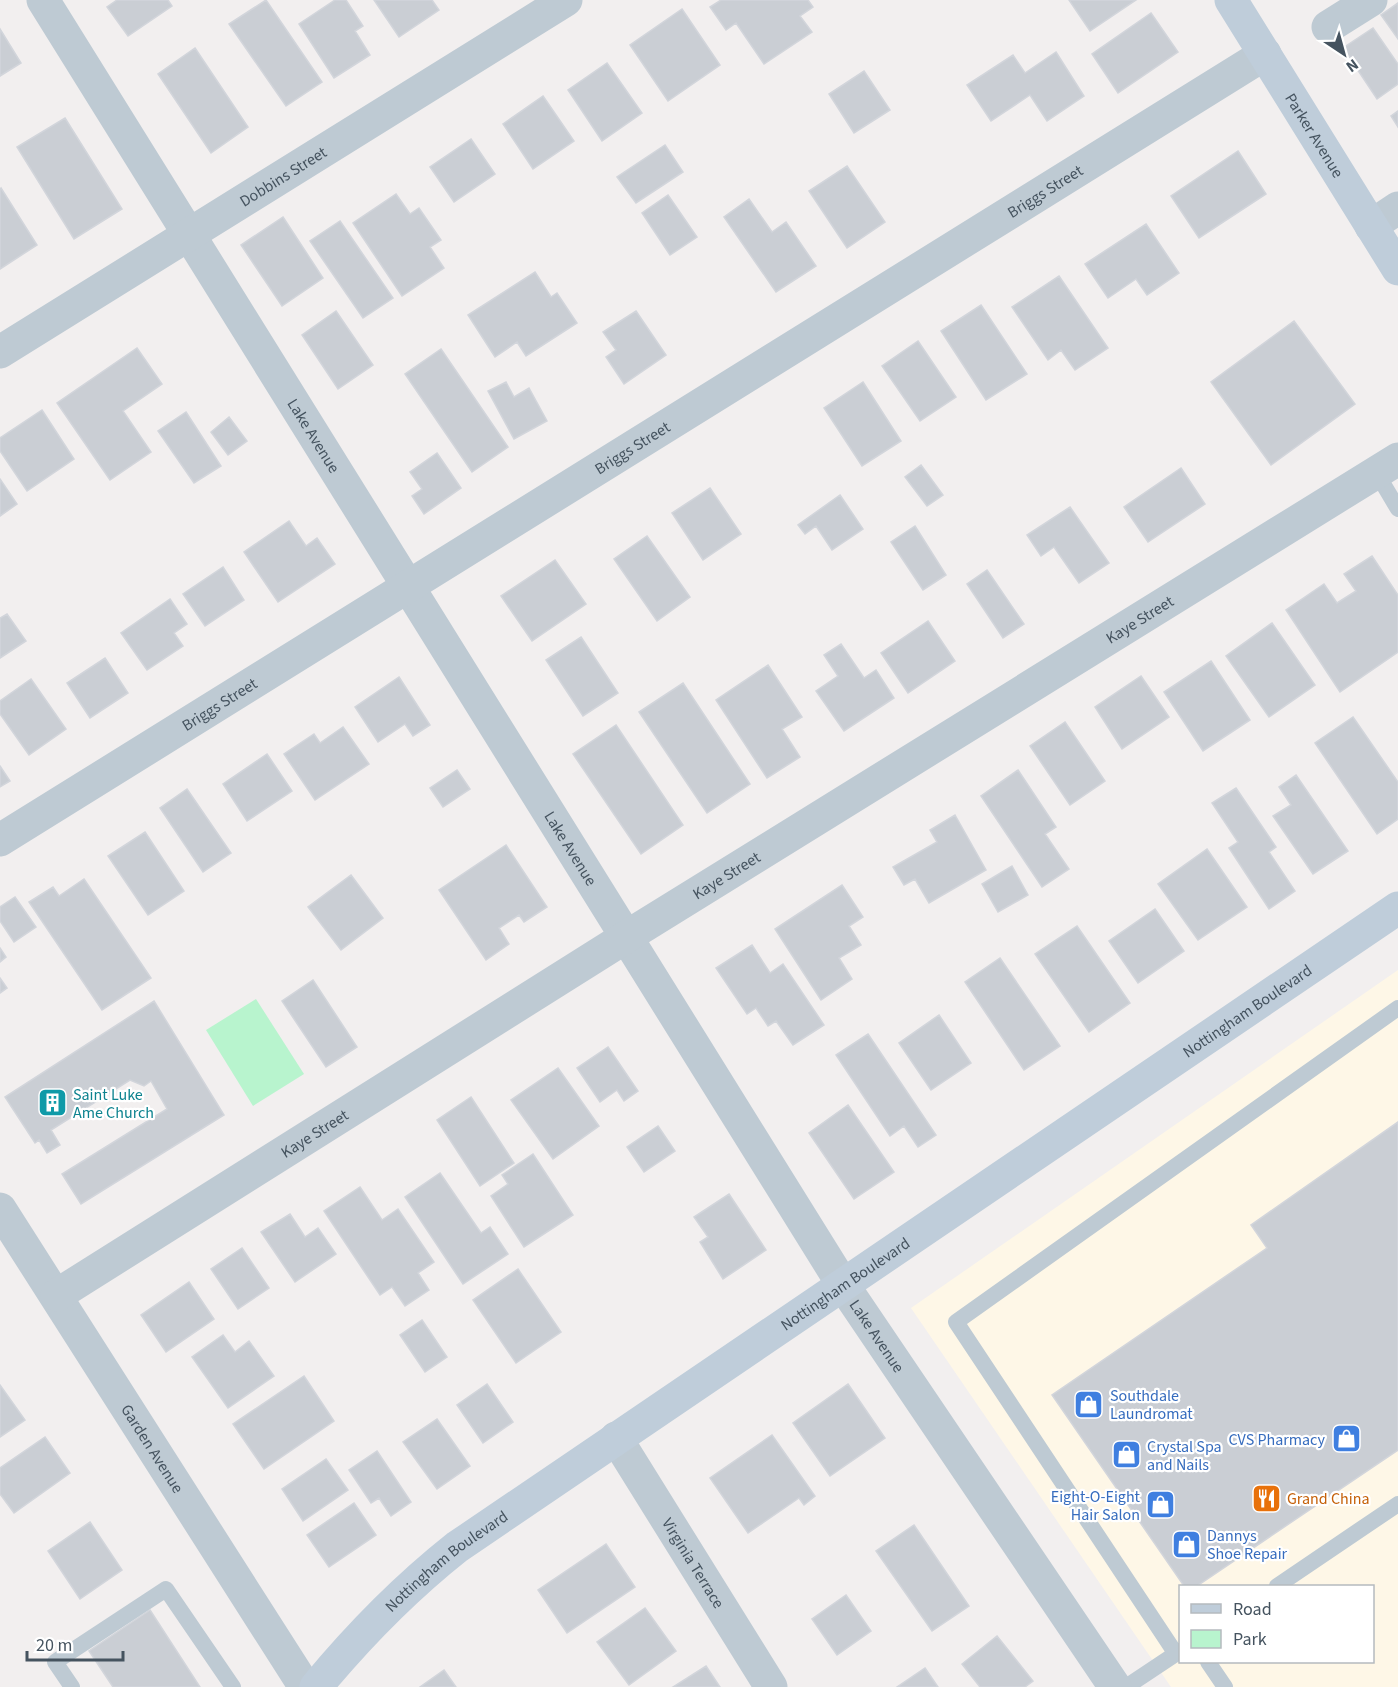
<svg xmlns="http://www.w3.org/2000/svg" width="1398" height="1687" font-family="'Source Sans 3',sans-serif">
  <rect width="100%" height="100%" fill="#f2efef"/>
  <path fill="#fef7e7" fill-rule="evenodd" d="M1398 970V1687H1171L911 1308ZM1180 1586H1372V1662H1180Z"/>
  <path fill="#b8f4ce" d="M256 999 304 1074 253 1106 206 1030Z"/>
  <path fill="#caced4" stroke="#d2d5db" stroke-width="1.5" d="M117 0H168L172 6 128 36 107 7Z
    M266 0 322 82 286 106 229 24Z
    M335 0H346L363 26 355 31 370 55 334 78 299 24Z
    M374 0H432L439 10 399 37Z
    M721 0H808L813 7 800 16 812 32 764 64 736 23 726 30 710 7Z
    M1069 0H1136L1090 31Z
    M1398 3V39L1381 15Z
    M682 9 720 65 668 101 630 45Z
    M1151 13 1178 52 1118 93 1092 54Z
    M1373 28 1398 64V84L1377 99 1343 48Z
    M0 29 21 63 0 76Z
    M195 48 248 127 211 153 158 74Z
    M1056 52 1084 96 1047 121 1030 95 991 121 967 85 1013 55 1025 73Z
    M607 63 642 113 602 141 568 90Z
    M864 71 890 110 854 133 829 94Z
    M543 96 574 141 533 169 503 124Z
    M1398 111V127L1391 116Z
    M65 118 122 209 74 239 17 147Z
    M471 139 495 174 454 202 430 167Z
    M665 145 683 172 636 203 617 177Z
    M1238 151 1266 194 1199 238 1171 196Z
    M847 166 885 222 847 248 809 191Z
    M1 188 37 245 0 269V189Z
    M396 194 410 214 419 208 441 240 430 247 444 268 402 296 353 223Z
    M668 195 697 237 670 255 642 213Z
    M749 199 772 232 786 222 816 266 776 292 724 217Z
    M283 217 323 278 282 306 241 245Z
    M340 221 393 298 363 318 310 241Z
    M1146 224 1179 273 1147 295 1136 279 1108 298 1085 264Z
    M535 272 551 297 557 293 577 323 526 356 517 342 495 357 468 315Z
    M1059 276 1108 348 1075 370 1061 350 1048 360 1012 307Z
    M981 305 1027 374 986 400 941 331Z
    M336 311 373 365 338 389 302 335Z
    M636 311 666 355 624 384 606 357 616 350 603 332Z
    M1294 321 1355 404 1271 465 1211 382Z
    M918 341 956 397 920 421 882 366Z
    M137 348 162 384 123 411 151 452 110 480 57 403Z
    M441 349 508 447 472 472 405 374Z
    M506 382 514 397 529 388 547 421 514 439 488 391Z
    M863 382 901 441 862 466 824 408Z
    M42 410 74 459 27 491 0 451V438Z
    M186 412 221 466 194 483 158 431Z
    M229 417 247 441 228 455 211 432Z
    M437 453 461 488 424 514 412 496 422 489 410 472Z
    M921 465 943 495 927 506 905 477Z
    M1181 468 1205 504 1148 542 1124 507Z
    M0 479 17 504 0 516Z
    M710 488 741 534 703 560 672 513Z
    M840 495 863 529 832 550 816 526 805 534 798 525Z
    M1070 507 1109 563 1079 583 1054 547 1041 556 1027 535Z
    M289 521 306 546 317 538 335 564 278 602 244 552Z
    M915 526 946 575 923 590 891 542Z
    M647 536 690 597 657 621 614 559Z
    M1372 556 1398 595V652L1340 692 1286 610 1324 584 1337 603 1356 591 1344 574Z
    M555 560 586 604 532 641 501 596Z
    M223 567 244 600 205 626 183 594Z
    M987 570 1024 624 1003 638 967 584Z
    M170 599 187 624 174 633 183 646 147 670 121 633Z
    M7 614 26 641 0 658V618Z
    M928 621 955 661 908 693 881 653Z
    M1272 623 1315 685 1269 717 1226 656Z
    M581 637 618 693 583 716 546 660Z
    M841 644 864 678 876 670 894 698 844 731 816 691 838 676 824 655Z
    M105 658 128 693 90 718 67 683Z
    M1211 661 1250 720 1203 751 1164 692Z
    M768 665 802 717 782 729 800 757 767 778 716 700Z
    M1141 676 1169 717 1122 749 1095 707Z
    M399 677 430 725 413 736 405 724 378 742 355 707Z
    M31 679 66 729 29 755 0 714V701Z
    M683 683 750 784 707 813 639 712Z
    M1353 717 1398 782V819L1377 834 1315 743Z
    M1065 722 1105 781 1070 805 1030 746Z
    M616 725 683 825 641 854 573 754Z
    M343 727 369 764 315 800 284 754 314 734 320 743Z
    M267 754 292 791 247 821 223 784Z
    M0 766 10 781 0 787Z
    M457 770 470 789 443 807 430 788Z
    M1018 770 1056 827 1045 834 1069 869 1042 887 981 796Z
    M1296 775 1348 851 1313 874 1273 816 1291 805 1279 787Z
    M1236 788 1276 847 1269 852 1295 891 1269 909 1229 848 1238 842 1212 803Z
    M187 789 231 853 203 872 160 808Z
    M955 815 986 870 929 903 915 879 904 885 893 867 937 842 930 830Z
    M145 832 184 891 148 915 108 856Z
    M506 845 547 907 524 922 519 915 499 928 509 944 486 960 439 890Z
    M1207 849 1247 907 1198 940 1158 884Z
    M1012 866 1028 895 998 912 982 884Z
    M351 875 383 918 341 950 308 907Z
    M84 879 151 978 102 1010 29 902 53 887 59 896Z
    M842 885 863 917 849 926 861 945 839 958 852 979 821 1000 775 929Z
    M15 897 36 927 14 942 0 921V907Z
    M1155 909 1184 951 1138 983 1109 941Z
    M1077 926 1130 1003 1089 1032 1035 954Z
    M752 945 770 973 783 964 824 1025 793 1045 776 1021 768 1026 756 1008 747 1014 716 968Z
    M0 948 6 957 0 962Z
    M1000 958 1060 1046 1024 1070 965 982Z
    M0 978 7 988 0 993Z
    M313 980 357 1047 326 1067 282 1001Z
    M154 1001 224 1115 81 1204 62 1174 167 1109 151 1081 144 1086 130 1080 51 1130 60 1145 47 1153 39 1140 35 1143 5 1097Z
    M939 1015 971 1063 931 1090 899 1043Z
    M868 1034 936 1135 918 1147 904 1126 890 1136 836 1055Z
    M608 1047 638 1091 624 1101 617 1090 600 1102 577 1068Z
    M558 1068 599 1126 553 1159 511 1100Z
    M471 1097 514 1163 480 1186 437 1120Z
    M848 1105 894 1172 854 1199 809 1133Z
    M1398 1122V1450L1197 1586H1184L1052 1395 1267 1248 1251 1225Z
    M658 1126 675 1151 644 1172 627 1147Z
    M533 1154 573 1215 524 1247 491 1196 508 1184 502 1175Z
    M440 1173 481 1233 490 1227 508 1254 463 1284 405 1197Z
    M360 1187 382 1220 398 1209 434 1262 418 1273 429 1290 405 1306 392 1287 380 1295 324 1211Z
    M729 1194 766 1250 723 1279 700 1242 708 1237 694 1217Z
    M290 1214 305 1237 318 1228 336 1254 295 1282 261 1232Z
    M242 1248 269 1288 238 1309 211 1269Z
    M518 1269 561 1332 516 1363 473 1300Z
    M189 1282 214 1319 166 1352 141 1315Z
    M422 1320 447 1357 425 1372 400 1335Z
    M223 1335 235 1352 249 1341 274 1376 228 1408 192 1357Z
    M304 1376 334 1421 264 1469 233 1424Z
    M487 1384 513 1422 483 1443 457 1405Z
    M848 1384 885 1438 830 1476 793 1423Z
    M0 1385 25 1420 0 1437Z
    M437 1419 470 1466 437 1489 403 1442Z
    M772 1435 815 1496 804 1505 799 1498 748 1533 710 1478Z
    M45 1437 70 1473 14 1513 0 1494V1468Z
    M377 1451 411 1502 391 1516 379 1498 371 1503 349 1470Z
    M326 1459 348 1490 303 1521 282 1489Z
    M354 1503 376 1535 329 1567 307 1535Z
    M90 1522 122 1570 80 1599 48 1551Z
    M914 1525 969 1606 932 1631 876 1551Z
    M606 1544 635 1587 567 1633 538 1590Z
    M846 1595 871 1631 837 1655 812 1619Z
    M645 1608 676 1651 629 1685 597 1642Z
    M150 1610 200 1687H113L89 1651Z
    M997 1636 1033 1681 1025 1687H980L962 1664Z
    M706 1666 720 1687H673Z
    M925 1668 938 1687H897Z
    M444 1670 456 1687H420Z"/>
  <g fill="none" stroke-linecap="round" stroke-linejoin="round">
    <path stroke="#becad3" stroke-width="16" d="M1376 472 1398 509
      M1277 1586 1398 1504
      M1176 1654 956 1322 1398 1008
      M1208 1662 1225 1687
      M72 1687 55 1662 166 1589 233 1687
      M1126 1687 1180 1651"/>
    <g stroke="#becad3" stroke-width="33">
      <path id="s1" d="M43 0 843 1285 1115 1687"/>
      <path d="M1328 27 1371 0"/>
      <path d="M1371 226 1398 208"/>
      <path id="s2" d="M0 352 566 0"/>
      <path id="s3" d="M0 840 1265 54"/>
      <path id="s4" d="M0 1209 305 1687"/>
      <path id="s5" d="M57 1295 626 937 1398 459"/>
      <path id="s6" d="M616 1438 771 1687"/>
    </g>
    <g stroke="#bfcdda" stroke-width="33">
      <path id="s7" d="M1231 0 1398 269"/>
      <path id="s8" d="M316 1687C359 1635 404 1589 457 1547L1398 908"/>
    </g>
  </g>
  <defs>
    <symbol id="building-square" viewBox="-11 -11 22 22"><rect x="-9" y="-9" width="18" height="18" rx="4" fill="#0f9aa8" stroke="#fff"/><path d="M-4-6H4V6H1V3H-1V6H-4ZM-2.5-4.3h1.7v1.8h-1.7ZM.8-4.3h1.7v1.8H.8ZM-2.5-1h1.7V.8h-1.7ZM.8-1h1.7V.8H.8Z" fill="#fff"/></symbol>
    <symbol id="shop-square" viewBox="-11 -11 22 22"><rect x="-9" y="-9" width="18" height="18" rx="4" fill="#3f7fe0" stroke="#fff"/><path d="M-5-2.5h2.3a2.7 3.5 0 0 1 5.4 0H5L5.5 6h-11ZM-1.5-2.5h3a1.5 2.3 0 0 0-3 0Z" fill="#fff"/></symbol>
    <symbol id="restaurant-square" viewBox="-11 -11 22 22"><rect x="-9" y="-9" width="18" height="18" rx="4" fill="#e8710a" stroke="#fff"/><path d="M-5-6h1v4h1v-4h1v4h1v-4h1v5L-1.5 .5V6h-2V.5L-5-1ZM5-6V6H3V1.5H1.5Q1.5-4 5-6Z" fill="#fff"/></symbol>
  </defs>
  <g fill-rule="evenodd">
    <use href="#building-square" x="36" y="1086" width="33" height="33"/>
    <use href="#shop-square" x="1072" y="1388" width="33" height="33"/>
    <use href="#shop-square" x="1330" y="1422" width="33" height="33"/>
    <use href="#shop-square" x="1110" y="1438" width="33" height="33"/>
    <use href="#restaurant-square" x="1250" y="1482" width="33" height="33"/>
    <use href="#shop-square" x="1144" y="1488" width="33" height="33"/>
    <use href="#shop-square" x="1170" y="1528" width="33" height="33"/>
  </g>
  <g text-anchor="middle" stroke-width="4.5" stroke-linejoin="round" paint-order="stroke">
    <g font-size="16" fill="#45535f" stroke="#fff">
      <text dy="6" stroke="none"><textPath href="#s7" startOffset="159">Parker Avenue</textPath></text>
      <text dy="6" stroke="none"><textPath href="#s2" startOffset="333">Dobbins Street</textPath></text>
      <text dy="6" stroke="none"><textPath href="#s3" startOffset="1230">Briggs Street</textPath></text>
      <text dy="6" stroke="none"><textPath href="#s1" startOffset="513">Lake Avenue</textPath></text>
      <text dy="6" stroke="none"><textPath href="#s3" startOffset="744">Briggs Street</textPath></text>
      <text dy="6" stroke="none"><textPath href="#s5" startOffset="1276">Kaye Street</textPath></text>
      <text dy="6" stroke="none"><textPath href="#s3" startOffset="258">Briggs Street</textPath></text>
      <text dy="6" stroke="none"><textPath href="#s1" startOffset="999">Lake Avenue</textPath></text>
      <text dy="6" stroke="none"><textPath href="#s5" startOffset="790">Kaye Street</textPath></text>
      <text dy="6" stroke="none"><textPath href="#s8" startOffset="1154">Nottingham Boulevard</textPath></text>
      <text dy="6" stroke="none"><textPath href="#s5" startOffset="304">Kaye Street</textPath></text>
      <text dy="6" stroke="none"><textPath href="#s8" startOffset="668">Nottingham Boulevard</textPath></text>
      <text dy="6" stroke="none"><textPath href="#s1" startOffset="1575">Lake Avenue</textPath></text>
      <text dy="6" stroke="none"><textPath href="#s4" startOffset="284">Garden Avenue</textPath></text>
      <text dy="6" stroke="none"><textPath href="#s8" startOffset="182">Nottingham Boulevard</textPath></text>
      <text dy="6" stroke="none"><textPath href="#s6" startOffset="147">Virginia Terrace</textPath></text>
    </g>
    <g font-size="16" fill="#0d838f" stroke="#fff" text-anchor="start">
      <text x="73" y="1100">Saint Luke<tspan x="73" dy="18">Ame Church</tspan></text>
    </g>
    <g font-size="16" fill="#366cbe" stroke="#fff" text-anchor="start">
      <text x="1110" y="1401">Southdale<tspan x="1110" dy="18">Laundromat</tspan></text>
      <text x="1325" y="1445" text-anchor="end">CVS Pharmacy</text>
      <text x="1147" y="1452">Crystal Spa<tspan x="1147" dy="18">and Nails</tspan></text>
      <text x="1140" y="1502" text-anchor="end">Eight-O-Eight<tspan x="1140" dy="18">Hair Salon</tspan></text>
      <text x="1207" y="1541">Dannys<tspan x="1207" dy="18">Shoe Repair</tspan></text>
    </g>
    <g font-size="16" fill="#c56008" stroke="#fff" text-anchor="start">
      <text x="1287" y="1504">Grand China</text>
    </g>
  </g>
  <rect x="1179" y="1585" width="195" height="78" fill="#ffffff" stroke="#b5babf" stroke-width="1.5"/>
  <rect x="1191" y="1604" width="30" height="9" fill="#bfcdda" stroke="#b5babf" stroke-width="1.5"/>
  <text x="1233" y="1615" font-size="18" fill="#45535f">Road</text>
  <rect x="1191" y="1630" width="30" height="18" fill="#b8f4ce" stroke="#b5babf" stroke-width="1.5"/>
  <text x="1233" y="1645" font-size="18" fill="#45535f">Park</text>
  <g transform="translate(1344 54) rotate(144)" stroke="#ffffff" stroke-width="4.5" paint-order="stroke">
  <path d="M0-4.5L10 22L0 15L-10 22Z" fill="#45535f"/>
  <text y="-9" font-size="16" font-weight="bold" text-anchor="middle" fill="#45535f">N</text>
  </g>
  <path d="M27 1651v9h96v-9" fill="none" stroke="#45535f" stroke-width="3"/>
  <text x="36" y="1651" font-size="18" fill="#45535f" stroke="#ffffff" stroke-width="4.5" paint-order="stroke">20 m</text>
</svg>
